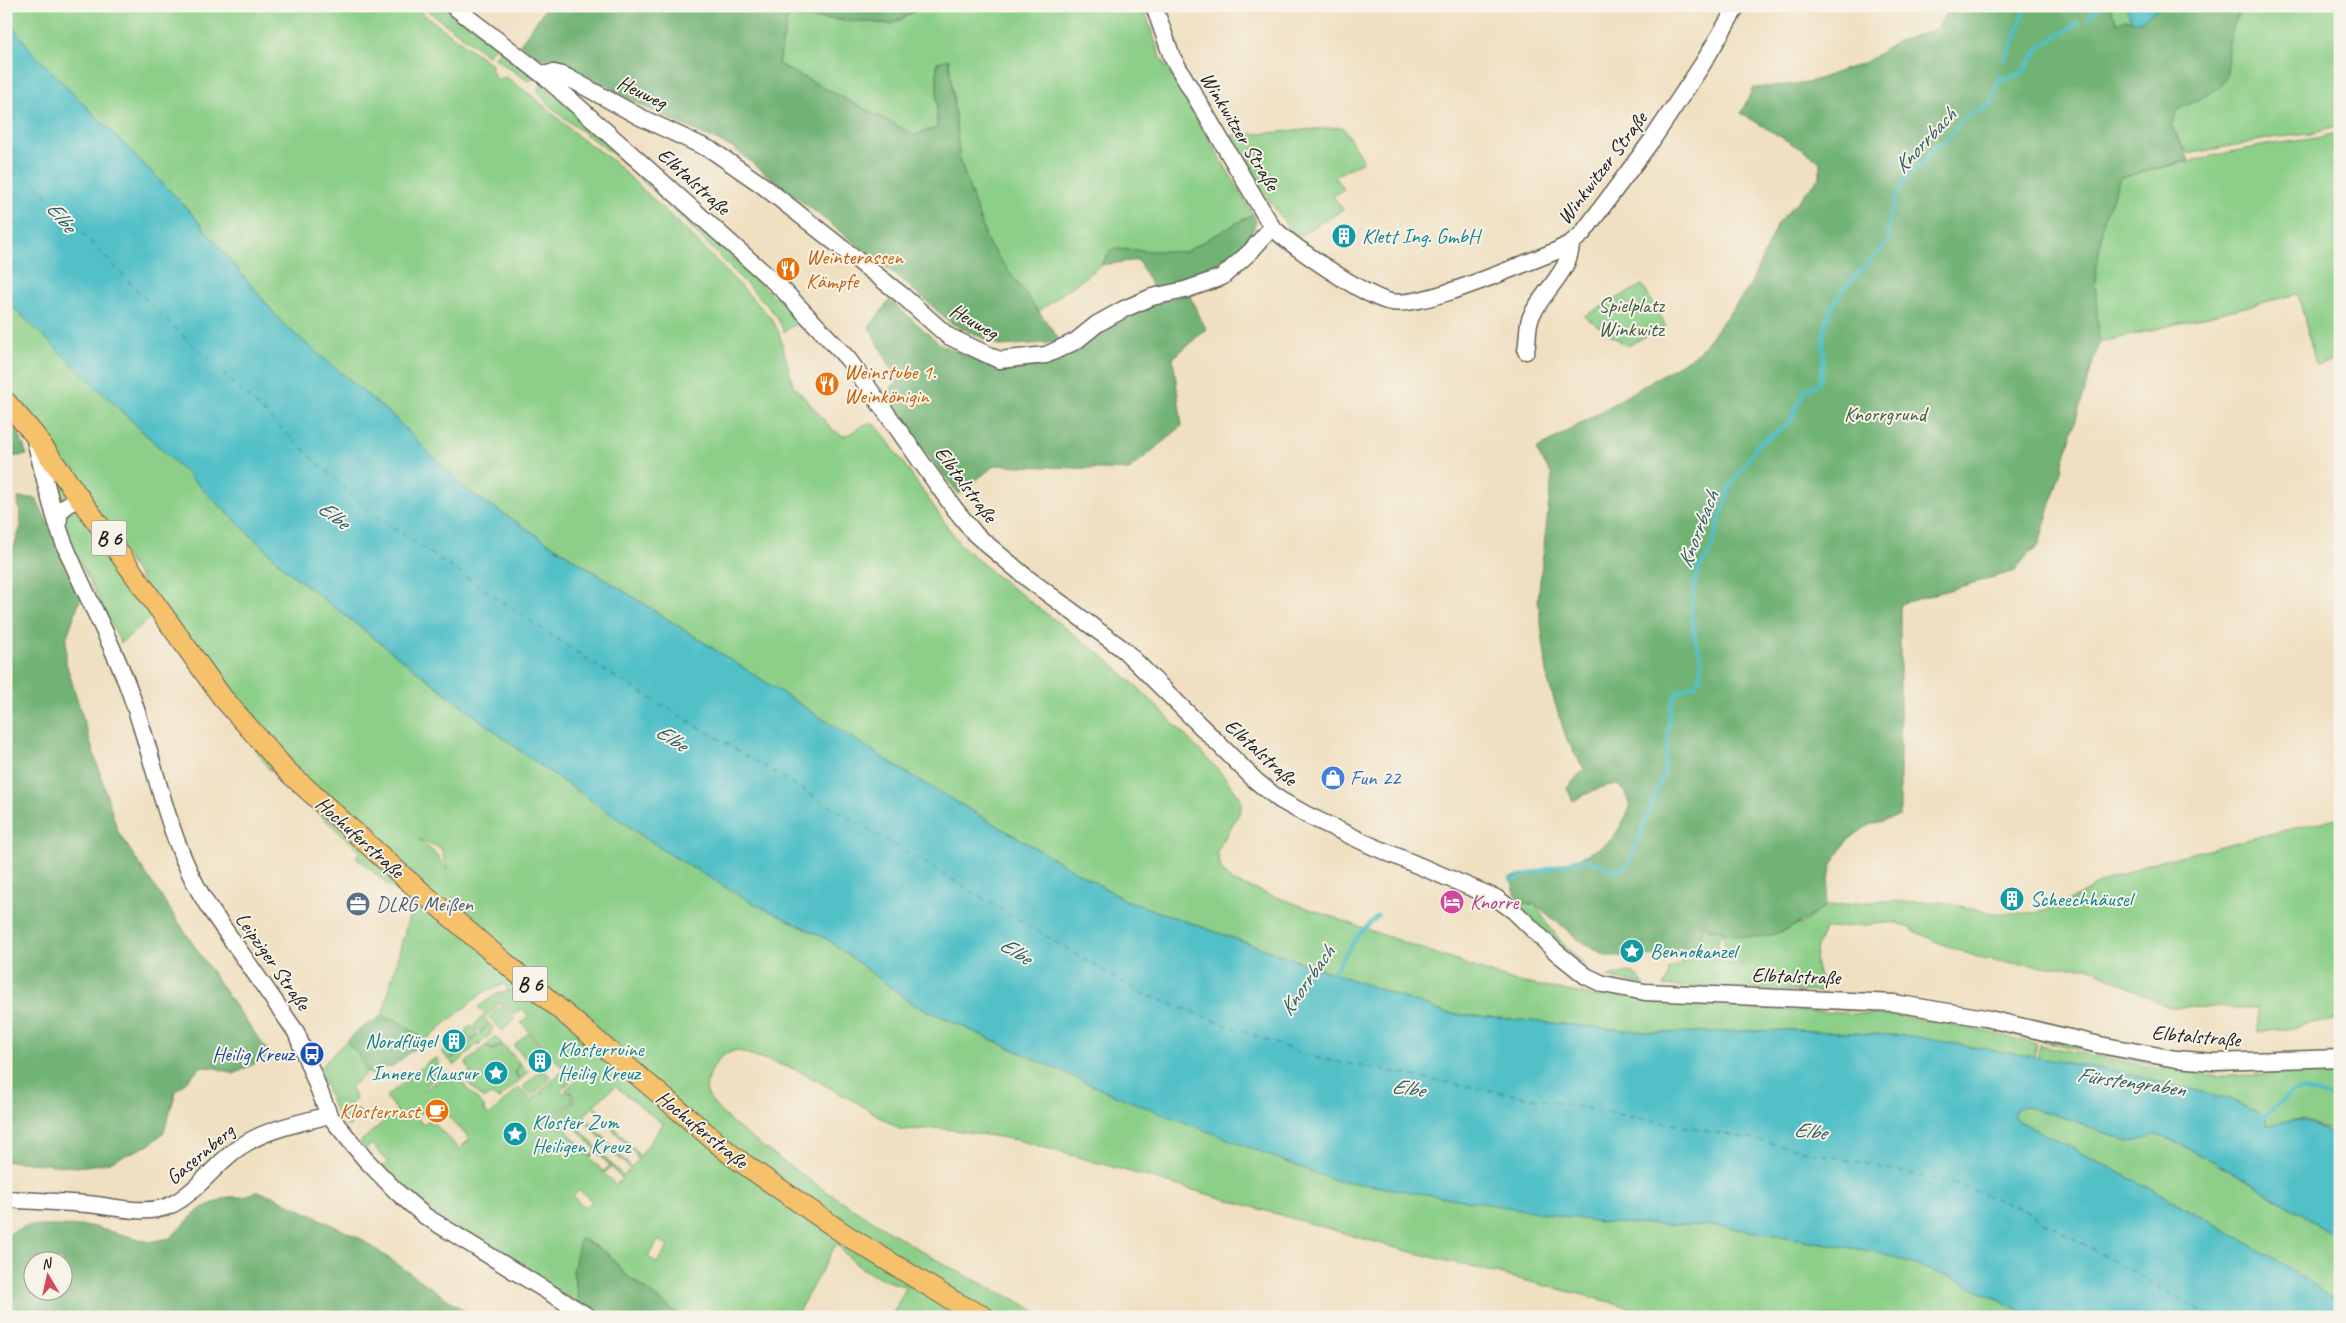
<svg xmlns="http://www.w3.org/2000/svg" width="2346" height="1323" font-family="Caveat,sans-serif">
  <rect width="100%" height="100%" fill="#f7f3e8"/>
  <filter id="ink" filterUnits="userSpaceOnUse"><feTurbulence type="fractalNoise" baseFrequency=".02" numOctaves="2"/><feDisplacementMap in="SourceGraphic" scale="10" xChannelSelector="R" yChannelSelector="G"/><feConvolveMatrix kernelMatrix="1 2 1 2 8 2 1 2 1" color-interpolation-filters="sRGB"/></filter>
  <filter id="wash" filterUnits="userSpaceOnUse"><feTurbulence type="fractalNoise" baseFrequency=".0096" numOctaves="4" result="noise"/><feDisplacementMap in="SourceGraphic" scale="20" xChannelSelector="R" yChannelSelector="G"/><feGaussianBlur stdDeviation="1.12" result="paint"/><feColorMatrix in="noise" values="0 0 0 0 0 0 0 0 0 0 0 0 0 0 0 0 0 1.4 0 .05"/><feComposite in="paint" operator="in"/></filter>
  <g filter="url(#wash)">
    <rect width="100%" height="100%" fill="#f0e0c1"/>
    <path fill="#8ccf88" stroke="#547652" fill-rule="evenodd" d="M6 6H412L423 14 492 65V72L497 80 506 77 536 99 579 137 612 160 701 245 771 318 779 333 793 385 833 430 843 436C856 434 864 417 878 427L959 543 994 574 1109 661 1149 698 1224 776 1241 799V810L1217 851 1221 869 1231 881 1513 981 1600 997 1602 989 1891 1007 2101 1050 2340 1064V1067L2196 1071V1069L2129 1060 1949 1020 1891 1012 1726 1003 1653 1002 1681 1005 1901 1016 1966 1027 2037 1044 2034 1058 1910 1036 1794 1030 1657 1033 1446 1013 1125 900 910 775 468 491 397 420 284 325 187 208 35 55 6 19Z
      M421 6H445L498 45 488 55Z
      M924 6H1143L1160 56 1253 214 1185 252 1112 249 1101 265 1038 312 988 243 960 161 949 60 937 62V128L915 135 778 64 788 16 892 24Z
      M2110 6H2340V126L2310 134 2277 137 2188 154C2159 106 2131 59 2110 6Z
      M502 49 538 77 528 81 494 58Z
      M542 83 692 219H698C724 245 747 272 774 297L779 293 814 328 807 333 797 323 784 332C776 309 755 294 738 276 700 235 659 194 616 157 600 143 543 107 538 90Z
      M1343 127 1363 161 1335 176 1344 190 1333 196 1343 210 1295 238 1226 136Z
      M2340 133V359L2316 365 2298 294 2099 343 2095 279 2104 218 2120 178C2169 166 2217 154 2267 145 2292 141 2315 140 2340 133Z
      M1642 285 1666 326 1627 346 1584 316Z
      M6 299 290 573 531 759 666 852 753 903 827 939 911 1003 1107 1092 1607 1223 1720 1226 1883 1253 1958 1280 2034 1317H1655L1638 1309 1396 1248 1018 1140 941 1128 901 1130 856 1102 797 1070 736 1050C732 1052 727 1053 723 1056 714 1062 704 1083 707 1093 717 1128 911 1246 951 1268 982 1285 1015 1297 1045 1317H891L907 1286C880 1282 852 1266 837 1243L795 1317H682L625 1274 607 1253 581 1238 573 1272 580 1305 427 1209 381 1168 388 1162 372 1144 365 1150 360 1142 397 1110 386 1097 428 1062 437 1058 440 1061 437 1064 443 1070 425 1087 427 1089 445 1072 450 1076 453 1073 485 1108 483 1109 489 1116 519 1087 531 1100 540 1092 542 1093V1090L564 1070 570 1069 575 1073 574 1078 561 1090 564 1093 570 1092 572 1102 552 1119 554 1121 574 1102 572 1092 565 1090 577 1080 575 1069 571 1067 563 1068 521 1023 529 1016 522 1008 514 1015 501 1002 486 1016 478 1007 497 994 509 991 505 984 485 991 425 1040 396 1020 382 1016 412 905 356 857 360 851 269 769 69 472 6 397ZM419 839 441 848 448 872 437 855ZM615 1086 663 1124 640 1156 594 1105ZM434 1102 470 1139 459 1149 434 1123 432 1125 428 1120 423 1125 417 1117ZM593 1107 635 1154 638 1160 631 1167 584 1116ZM582 1117 604 1142 597 1148 575 1124ZM573 1125 596 1150 589 1156 567 1131ZM605 1144 630 1169 623 1176 598 1150ZM597 1152 610 1166 603 1172 590 1157ZM611 1167 622 1179 616 1185 604 1173ZM579 1190 592 1201 586 1208 573 1197ZM659 1240 668 1247 657 1263 648 1256Z
      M41 448 152 616 121 643 65 533Z
      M2340 817V1019L2258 1033V1008L2168 1007 2089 967H2052L1986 960 1939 943 1897 922 1825 929C1810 956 1815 964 1824 992L1663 986 1668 978 1669 969 1681 963 1689 948 1701 940 1703 924 1710 930H1723L1735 935 1802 924 1825 906 1879 901 1943 902 1992 913H2035L2061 905 2099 884 2151 863ZM1723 931C1725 952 1727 955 1743 966L1729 963 1718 951V939Z
      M1518 902 1536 905C1550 930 1565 948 1587 966 1562 950 1535 927 1518 902Z
      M1629 972 1635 974 1644 985 1607 977Z
      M502 1005 515 1019 502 1031 489 1017Z
      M483 1016 489 1023 480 1032 474 1025Z
      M490 1024 494 1028 490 1032 491 1034 478 1045 477 1044 455 1066 450 1061 460 1050 449 1060 442 1052 455 1042 463 1049 468 1044 463 1047 456 1040 463 1035 470 1042Z
      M465 1033a6 6 0 1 1 12 0a6 6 0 1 1-12 0Z
      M528 1033 541 1047 527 1060 514 1046Z
      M495 1036 502 1044 493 1049 486 1045Z
      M346 1041 357 1053 367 1073 350 1087 356 1099 352 1102 350 1110 352 1113 357 1108 363 1115 348 1127 336 1113 319 1069Z
      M503 1045 519 1062 515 1073 519 1081 499 1099 491 1095 483 1099 466 1080 470 1072 466 1063 485 1046 493 1050Z
      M2040 1045 2155 1068 2222 1076 2340 1072V1127C2326 1132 2318 1124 2305 1121 2292 1119 2281 1124 2268 1124L2265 1117 2230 1099 2116 1071 2037 1059Z
      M520 1063 529 1072 520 1080 516 1073Z
      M543 1069 551 1078 532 1096 523 1087Z
      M2024 1106 2075 1121 2127 1142 2156 1135 2172 1140 2228 1169 2340 1238V1304C2279 1259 2214 1223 2147 1187 2104 1165 2061 1142 2018 1121L2013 1115 2016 1108Z"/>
    <path fill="#71b274" stroke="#466748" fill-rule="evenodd" d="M547 6H924L892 24 788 16 778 64 915 135 937 128V62L949 59 960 161 988 243 1061 342 1000 346 951 323 899 277 733 148 634 102 556 58H538L520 44Z
      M1949 6H2110L2117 23 2125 20H2141L2161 6H2242L2236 19 2228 46 2227 76 2219 88 2178 110 2171 126 2189 160 2120 178 2104 218 2095 279 2099 343 2038 547 2028 554 2015 571 1900 604V816L1869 825 1847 840 1831 867 1825 906C1798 926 1771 943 1735 935 1732 934 1728 932 1724 931 1715 928 1711 931 1703 924L1701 940 1689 948 1665 956H1606L1578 939 1536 905 1518 902 1512 882 1509 878C1537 870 1586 860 1607 843 1618 834 1624 820 1630 807 1628 801 1626 793 1622 788 1613 778 1583 796 1573 801L1567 788 1584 769 1567 740 1548 681 1538 599 1552 475 1536 450 1697 354 1749 288 1777 224 1820 177V162L1814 157 1741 113 1753 88 1807 83 1866 62 1898 41 1937 29Z
      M1253 214 1256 222 1244 250 1217 273 1154 290 1138 260 1101 265 1112 249 1185 252Z
      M1189 294 1206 329 1173 358 1182 426 1129 470 995 465 959 494 881 397 898 381 869 327 890 300 940 344 994 368 1046 364 1156 302Z
      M6 415 17 428 27 455 8 457 6 452Z
      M18 498H36L82 594 66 639V663L118 832 232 1002 267 1050 265 1058 234 1074 216 1068 201 1067 176 1091 164 1132 149 1145 107 1163 78 1167 6 1161V544L14 547 21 526Z
      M382 1016 396 1020 425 1040 392 1067 382 1068 373 1075 367 1073 357 1053 346 1041 355 1032Z
      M255 1191 273 1196 361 1239 473 1317H6V1237L12 1232 26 1226H90L150 1242 170 1238 200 1209 228 1197H245ZM32 1260H62V1290H32Z
      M580 1238 607 1253 625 1274 682 1317H601L580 1305 573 1272Z"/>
    <path fill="#51c0c7" stroke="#366e72" d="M2125 6H2161L2141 21H2133Z
      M6 19 35 55 187 208 284 325 397 420 468 491 910 775 1125 900 1446 1013 1657 1033 1794 1030 1910 1036 2116 1071 2230 1099 2265 1117 2268 1124 2286 1121H2305L2340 1136V1238L2228 1169 2172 1140 2156 1135 2127 1142 2075 1121 2024 1106 2016 1108 2013 1115 2018 1121C2062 1142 2104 1165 2147 1187 2214 1223 2279 1259 2340 1304V1317H2034L1958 1280 1882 1253 1720 1226 1607 1223 1330 1179 1107 1092 911 1003 827 939 753 903 666 852 531 759 290 573 12 306 6 299Z"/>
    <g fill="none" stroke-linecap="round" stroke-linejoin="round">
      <path stroke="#51c0c7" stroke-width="4" d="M2088 18 2099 8
        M2004 60 2015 39 2025 6
        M1999 81 2022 73 2040 47 2078 23
        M1511 880 1571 862 1588 860 1616 871 1628 865 1664 773 1671 705 1677 692 1696 684 1701 674 1702 660 1694 634 1691 606 1698 568 1709 555 1730 487 1758 444 1778 432 1791 420 1804 391 1818 384C1828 362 1820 348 1825 327 1833 290 1866 267 1889 240L1888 223 1895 199 1905 179 1924 162 1936 145 1945 142 1966 117 1991 104 2000 74
        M1330 977 1359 934 1378 916
        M2262 1116 2265 1117C2301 1082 2294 1086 2340 1100"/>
      <path stroke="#315e60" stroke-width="1" stroke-dasharray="6 5" stroke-linecap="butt" d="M6 153 160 314 370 512 594 664 1139 992 1311 1057 1757 1140 1957 1184 2023 1210 2212 1317"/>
    </g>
  </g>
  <g filter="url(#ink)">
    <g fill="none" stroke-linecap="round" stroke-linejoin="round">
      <defs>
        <path id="minor" d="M453 6 544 76 783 290 848 359 954 508 976 535 1027 578 1124 650 1256 781 1280 800 1307 815 1372 846 1496 898 1514 911 1556 952 1586 976 1603 984 1645 992 1894 1003 1985 1018 2100 1045 2176 1059 2214 1062 2340 1058
          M1154 6 1172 57 1272 227C1292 246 1365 297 1391 302 1424 308 1519 265 1554 252L1571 243 1582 234 1652 140 1702 65 1737 6
          M544 76C551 70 559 74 567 77L640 117 713 151 762 185 903 296 948 336 999 360 1046 355 1076 341 1097 324 1124 309 1152 297 1185 290 1222 277 1250 252 1272 227
          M1526 351C1528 341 1527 329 1530 319 1540 293 1571 272 1571 243
          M35 440C44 474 51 510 64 543 84 593 112 641 130 692 156 763 167 842 208 906L296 1032 329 1115 365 1159 397 1192 425 1216 589 1317
          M58 525 60 511 79 496
          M6 1199C33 1201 60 1202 87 1204 112 1206 142 1215 166 1207 192 1198 214 1165 237 1149 264 1129 298 1124 329 1115"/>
        <path id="major" d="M6 402 33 433 222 697 287 771 405 878 734 1157 846 1235 955 1302 984 1317"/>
      </defs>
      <use href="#minor" stroke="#666156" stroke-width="19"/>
      <use href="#major" stroke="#666156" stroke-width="22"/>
      <use href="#minor" stroke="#fff" stroke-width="16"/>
      <use href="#major" stroke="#f5c16b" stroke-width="20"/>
    </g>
  </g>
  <defs>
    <symbol id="building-disc" viewBox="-11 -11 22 22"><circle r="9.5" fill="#0f9aa8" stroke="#f7f3e8"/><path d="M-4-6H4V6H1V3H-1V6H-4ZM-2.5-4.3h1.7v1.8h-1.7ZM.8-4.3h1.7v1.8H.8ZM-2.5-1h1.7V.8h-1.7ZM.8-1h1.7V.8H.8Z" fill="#fff"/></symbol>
    <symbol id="restaurant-disc" viewBox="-11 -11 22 22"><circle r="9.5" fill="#e8710a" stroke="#f7f3e8"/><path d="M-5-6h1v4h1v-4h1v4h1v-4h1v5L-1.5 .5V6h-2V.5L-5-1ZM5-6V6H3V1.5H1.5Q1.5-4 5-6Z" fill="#fff"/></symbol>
    <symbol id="shop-disc" viewBox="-11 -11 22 22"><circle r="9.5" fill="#3f7fe0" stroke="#f7f3e8"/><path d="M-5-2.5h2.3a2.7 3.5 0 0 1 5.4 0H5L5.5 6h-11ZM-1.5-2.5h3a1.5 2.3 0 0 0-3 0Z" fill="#fff"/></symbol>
    <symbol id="hotel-disc" viewBox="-11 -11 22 22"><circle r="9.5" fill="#d1479c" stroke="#f7f3e8"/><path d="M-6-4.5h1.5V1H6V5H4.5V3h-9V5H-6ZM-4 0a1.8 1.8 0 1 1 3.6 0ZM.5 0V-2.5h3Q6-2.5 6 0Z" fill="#fff"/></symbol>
    <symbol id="office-disc" viewBox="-11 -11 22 22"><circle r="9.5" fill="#5c6f8a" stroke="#f7f3e8"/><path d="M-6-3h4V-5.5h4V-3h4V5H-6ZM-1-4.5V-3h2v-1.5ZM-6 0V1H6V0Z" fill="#fff"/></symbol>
    <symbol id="sight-disc" viewBox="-11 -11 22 22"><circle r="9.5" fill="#0f9aa8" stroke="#f7f3e8"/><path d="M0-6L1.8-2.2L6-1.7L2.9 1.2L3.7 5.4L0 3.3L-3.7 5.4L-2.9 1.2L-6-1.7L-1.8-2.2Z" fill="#fff"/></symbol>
    <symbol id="bus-disc" viewBox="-11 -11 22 22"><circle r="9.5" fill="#1a4fb4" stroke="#f7f3e8"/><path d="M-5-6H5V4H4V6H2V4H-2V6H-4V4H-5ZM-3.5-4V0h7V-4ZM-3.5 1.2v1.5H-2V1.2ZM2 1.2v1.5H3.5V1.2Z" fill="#fff"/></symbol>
    <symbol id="cafe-disc" viewBox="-11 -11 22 22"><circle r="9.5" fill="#e8710a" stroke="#f7f3e8"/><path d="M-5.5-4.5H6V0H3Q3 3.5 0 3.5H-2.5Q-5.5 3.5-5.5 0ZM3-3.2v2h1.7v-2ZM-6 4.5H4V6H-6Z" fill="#fff"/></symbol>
  </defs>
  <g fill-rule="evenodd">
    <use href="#building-disc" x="1330" y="222" width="28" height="28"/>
    <use href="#restaurant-disc" x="774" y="255" width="28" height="28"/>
    <use href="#restaurant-disc" x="813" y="370" width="28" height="28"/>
    <use href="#shop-disc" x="1319" y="764" width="28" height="28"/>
    <use href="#building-disc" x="1998" y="885" width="28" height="28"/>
    <use href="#hotel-disc" x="1438" y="888" width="28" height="28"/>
    <use href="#office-disc" x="344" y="890" width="28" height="28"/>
    <use href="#sight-disc" x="1618" y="937" width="28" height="28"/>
    <use href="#building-disc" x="440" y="1027" width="28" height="28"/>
    <use href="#bus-disc" x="298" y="1040" width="28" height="28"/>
    <use href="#building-disc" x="526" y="1047" width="28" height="28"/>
    <use href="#sight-disc" x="482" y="1059" width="28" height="28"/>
    <use href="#cafe-disc" x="423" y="1097" width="28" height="28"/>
    <use href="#sight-disc" x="501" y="1120" width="28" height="28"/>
  </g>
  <g text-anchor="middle" stroke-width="4" stroke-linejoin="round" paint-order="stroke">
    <g fill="#f7f3e8" stroke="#5e5c59" stroke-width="1">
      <rect x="91.5" y="520.5" width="35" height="35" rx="4"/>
      <rect x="512.5" y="966.5" width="35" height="35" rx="4"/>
    </g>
    <g font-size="20" font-weight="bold" fill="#1c1c1c">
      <text x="109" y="545">B 6</text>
      <text x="530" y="991">B 6</text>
    </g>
    <g font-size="21" fill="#1c1c1c" stroke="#f7f3e8">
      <text transform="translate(642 92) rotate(26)" y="7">Heuweg</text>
      <text transform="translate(1240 131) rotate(59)" y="7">Winkwitzer Straße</text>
      <text transform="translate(1602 168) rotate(-53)" y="7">Winkwitzer Straße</text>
      <text transform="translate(694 181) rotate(42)" y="7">Elbtalstraße</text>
      <text transform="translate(974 321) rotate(30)" y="7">Heuweg</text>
      <text transform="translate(966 484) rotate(53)" y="7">Elbtalstraße</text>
      <text transform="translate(1261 752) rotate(42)" y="7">Elbtalstraße</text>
      <text transform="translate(360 837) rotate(42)" y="7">Hochuferstraße</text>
      <text transform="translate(273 961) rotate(55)" y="7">Leipziger Straße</text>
      <text transform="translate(1796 976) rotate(2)" y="7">Elbtalstraße</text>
      <text transform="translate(2196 1036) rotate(5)" y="7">Elbtalstraße</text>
      <text transform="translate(702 1129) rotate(39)" y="7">Hochuferstraße</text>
      <text transform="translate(200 1154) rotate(-40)" y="7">Gasernberg</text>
    </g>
    <g font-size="21" fill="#0d838f" stroke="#f7f3e8" text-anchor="start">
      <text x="1362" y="243">Klett Ing. GmbH</text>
      <text x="2030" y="906">Scheechhäusel</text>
      <text x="1650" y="958">Bennokanzel</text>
      <text x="436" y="1048" text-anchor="end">Nordflügel</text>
      <text x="558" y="1056">Klosterruine<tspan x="558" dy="24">Heilig Kreuz</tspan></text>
      <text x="478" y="1080" text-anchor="end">Innere Klausur</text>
      <text x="532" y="1129">Kloster Zum<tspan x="532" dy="24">Heiligen Kreuz</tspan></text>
    </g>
    <g font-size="21" fill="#c56008" stroke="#f7f3e8" text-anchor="start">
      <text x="806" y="264">Weinterassen<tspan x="806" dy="24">Kämpfe</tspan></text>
      <text x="844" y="379">Weinstube 1.<tspan x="844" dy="24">Weinkönigin</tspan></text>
      <text x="420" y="1118" text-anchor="end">Klosterrast</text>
    </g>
    <g font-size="21" fill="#435b42" stroke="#f7f3e8">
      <text x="1631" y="312">Spielplatz<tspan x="1631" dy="24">Winkwitz</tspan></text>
      <text x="1885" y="421">Knorrgrund</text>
    </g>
    <g font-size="21" fill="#366cbe" stroke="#f7f3e8" text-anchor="start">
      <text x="1350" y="785">Fun 22</text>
    </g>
    <g font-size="21" fill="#b23c85" stroke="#f7f3e8" text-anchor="start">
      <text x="1470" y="909">Knorre</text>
    </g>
    <g font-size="21" fill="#4e5e75" stroke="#f7f3e8" text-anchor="start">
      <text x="376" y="911">DLRG Meißen</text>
    </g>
    <g font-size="21" fill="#164399" stroke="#f7f3e8" text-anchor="end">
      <text x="294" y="1061">Heilig Kreuz</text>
    </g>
    <g font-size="22" font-style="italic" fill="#315e60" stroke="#f7f3e8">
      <text transform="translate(1924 140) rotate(-47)" y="8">Knorrbach</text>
      <text transform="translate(62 216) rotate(50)" y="8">Elbe</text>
      <text transform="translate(334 514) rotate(37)" y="8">Elbe</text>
      <text transform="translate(1697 529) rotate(-69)" y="8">Knorrbach</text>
      <text transform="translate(672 737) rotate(33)" y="8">Elbe</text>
      <text transform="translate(1016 950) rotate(32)" y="8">Elbe</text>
      <text transform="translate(1306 980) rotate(-55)" y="8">Knorrbach</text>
      <text transform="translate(2131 1081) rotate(8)" y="8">Fürstengraben</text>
      <text transform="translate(1408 1087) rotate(8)" y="8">Elbe</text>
      <text transform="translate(1810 1130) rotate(6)" y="8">Elbe</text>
    </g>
  </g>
  <rect width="2346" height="1323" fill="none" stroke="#f7f3e8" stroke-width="25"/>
  <g transform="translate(48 1276) rotate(351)"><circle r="24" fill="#f7f3e8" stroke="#9f9d96"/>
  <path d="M0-4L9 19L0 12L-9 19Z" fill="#d1495b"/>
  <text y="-8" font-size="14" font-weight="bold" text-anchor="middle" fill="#1c1c1c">N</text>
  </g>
</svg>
